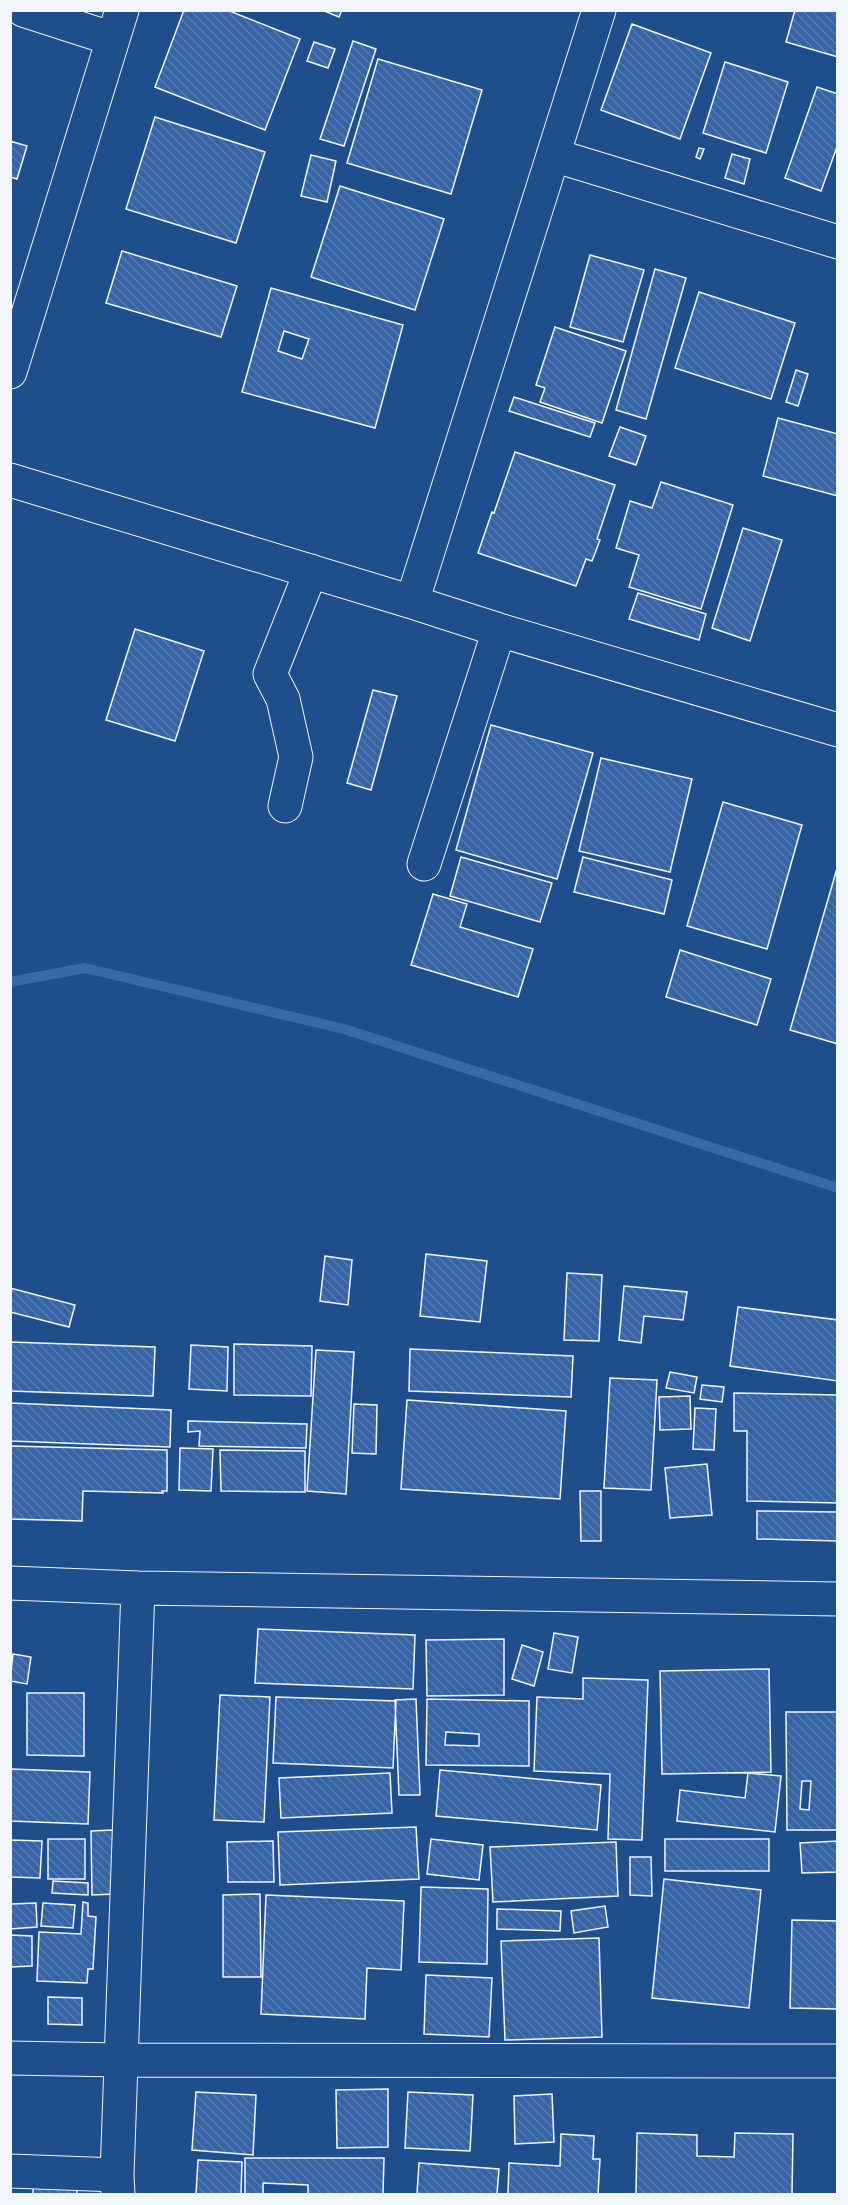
<svg xmlns="http://www.w3.org/2000/svg" width="848" height="2205" font-family="'DM Sans',sans-serif">
  <defs>
    <pattern id="building-back-hatch" width="6" height="6" patternUnits="userSpaceOnUse" patternTransform="scale(1.5)"><rect width="6" height="6" fill="#3563a3"/><path d="M-1 5l2 2M0 0l6 6M5-1l2 2" fill="none" stroke="#537ab1"/></pattern>
  </defs>
  <rect width="100%" height="100%" fill="#1f4e8c"/>
  <g fill="none" stroke-linecap="round" stroke-linejoin="round">
    <path stroke="#3b69a3" stroke-width="10" d="M10 982 85 968 344 1029 838 1188"/>
  </g>
  <path fill="url(#building-back-hatch)" stroke="#f2f6ff" stroke-width="1.5" fill-rule="evenodd" d="M184 10H227L300 39 265 130 155 87Z
    M322 10H342L339 17Z
    M795 10H838V57L786 42Z
    M632 24 711 53 680 139 601 110Z
    M353 41 376 49 344 146 320 139Z
    M314 42 335 49 328 68 307 61Z
    M378 59 482 90 451 194 347 163Z
    M725 62 788 82 766 153 703 133Z
    M817 87 838 94V144L821 191 785 178Z
    M155 117 265 152 236 243 126 209Z
    M10 141 27 146 17 179 10 177Z
    M699 148 704 149 700 159 696 157Z
    M732 154 750 159 744 184 725 178Z
    M311 155 336 161 327 202 301 196Z
    M340 186 444 219 415 310 311 277Z
    M122 251 237 286 221 337 106 303Z
    M590 255 644 270 623 342 570 327Z
    M655 269 686 278 646 419 616 410Z
    M271 288 403 325 375 428 242 392ZM284 331 309 339 302 359 278 351Z
    M699 292 795 323 771 399 675 368Z
    M555 327 626 351 602 423 540 402 545 388 536 385Z
    M796 370 808 374 798 406 786 402Z
    M514 397 595 423 590 437 509 411Z
    M778 418 838 434V496L763 476Z
    M620 427 646 436 636 465 609 456Z
    M515 452 615 485 597 539 600 540 592 561 586 559 576 586 478 553 492 512 494 513Z
    M661 482 733 505 701 609 629 587 639 555 616 548 630 501 652 508Z
    M743 528 782 540 750 641 712 628Z
    M638 593 706 614 699 640 629 619Z
    M135 629 204 651 175 741 106 720Z
    M373 690 397 696 371 790 347 783Z
    M491 725 593 753 557 879 456 850Z
    M601 758 692 779 670 872 579 851Z
    M723 802 802 825 767 949 687 926Z
    M461 857 552 883 540 922 450 896Z
    M583 857 672 880 664 914 574 892Z
    M838 865V1044L790 1030Z
    M433 894 467 904 460 927 533 949 518 997 411 965Z
    M680 950 771 979 757 1025 666 997Z
    M426 1254 487 1261 480 1322 420 1316Z
    M325 1256 352 1260 348 1305 320 1301Z
    M567 1273 602 1275 599 1341 564 1340Z
    M624 1286 687 1292 683 1320 644 1316 641 1343 619 1340Z
    M10 1288 75 1305 69 1327 10 1312Z
    M738 1307 838 1320V1381L730 1366Z
    M10 1342 155 1347 153 1396 10 1391Z
    M234 1344 312 1346 311 1396 234 1395Z
    M191 1345 228 1347 227 1391 189 1389Z
    M410 1349 573 1356 571 1397 409 1391Z
    M316 1350 354 1352 346 1494 307 1491Z
    M670 1372 697 1377 694 1393 666 1388Z
    M610 1378 657 1380 651 1490 604 1488Z
    M702 1385 724 1387 722 1402 700 1399Z
    M734 1393 838 1395V1503L747 1501V1431H734Z
    M690 1396 691 1429 660 1430 659 1397Z
    M407 1400 566 1411 560 1499 401 1489Z
    M10 1403 171 1410 170 1447 10 1441Z
    M354 1404 377 1405 376 1454 352 1453Z
    M695 1408 716 1409 714 1450 693 1449Z
    M188 1421 307 1424 306 1448 199 1446 200 1431 188 1432Z
    M10 1446 167 1450V1491H162L163 1493 83 1491 82 1521 10 1519Z
    M180 1448 213 1449 211 1491 179 1490Z
    M220 1450 305 1451V1492L221 1491Z
    M707 1464 712 1515 670 1518 665 1468Z
    M580 1491H601V1541H581Z
    M757 1511 838 1512V1541L757 1539Z
    M258 1629 415 1635 413 1689 255 1683Z
    M554 1633 578 1637 572 1673 548 1669Z
    M504 1639V1695L427 1696 426 1640Z
    M522 1645 543 1652 534 1686 512 1679Z
    M13 1654 31 1657 27 1684 10 1681Z
    M769 1669 771 1772 662 1774 660 1671Z
    M583 1678 648 1680 642 1840 608 1839 610 1774 534 1771 537 1697 583 1699Z
    M27 1693H84V1756L27 1755Z
    M220 1695 270 1697 264 1822 214 1820Z
    M276 1697 396 1701 393 1768 273 1763Z
    M416 1699 420 1795H399L395 1700Z
    M427 1699 529 1701V1766L426 1765ZM446 1732 479 1734V1746L445 1745Z
    M786 1712H838V1830H787ZM802 1781H811L809 1810 800 1809Z
    M10 1769 90 1772 88 1824 10 1821Z
    M440 1770 601 1785 597 1830 436 1816Z
    M390 1773 392 1813 281 1818 279 1778Z
    M748 1773 781 1776 775 1832 677 1821 680 1790 745 1798Z
    M416 1827 419 1879 280 1885 278 1832Z
    M113 1830 115 1894 92 1895 91 1831Z
    M48 1839H85V1879H48Z
    M431 1839 483 1845 479 1880 427 1874Z
    M665 1839H769V1871H665Z
    M11 1840 42 1841 40 1878 10 1877Z
    M273 1841 274 1882H228L227 1842Z
    M838 1841V1872L802 1873 800 1843Z
    M616 1842 618 1896 493 1902 490 1847Z
    M630 1857H651L652 1896 630 1895Z
    M664 1879 761 1890 749 2008 652 1998Z
    M53 1881 88 1883V1895L52 1893Z
    M421 1887 488 1889 487 1964 419 1962Z
    M260 1894 261 1977H223V1895Z
    M266 1895 404 1901 401 1970 367 1968 365 2019 261 2014Z
    M83 1902 88 1903V1916L96 1917 93 1969H88L87 1983 37 1981 39 1932 81 1934Z
    M36 1903 37 1927 10 1929V1904Z
    M43 1903 75 1905 73 1928 41 1926Z
    M605 1906 608 1927 574 1933 571 1911Z
    M497 1909 561 1911 560 1931 497 1929Z
    M792 1920 838 1921V2009L790 2008Z
    M10 1935 32 1936V1966L10 1967Z
    M599 1938 602 2037 505 2040 501 1941Z
    M426 1975 492 1978 489 2037 424 2034Z
    M48 1997 82 1998V2025L48 2024Z
    M388 2089V2147L337 2148 336 2090Z
    M196 2092 256 2095 253 2155 192 2150Z
    M408 2092 473 2095 470 2151 405 2148Z
    M552 2094 554 2142 515 2144 514 2096Z
    M637 2133 697 2135V2156L734 2157 735 2133 793 2134 792 2194H636Z
    M561 2134 594 2136 593 2159H600L598 2194H508L509 2163 560 2166Z
    M245 2158H384L383 2194H308V2185L263 2183V2194H271H245Z
    M198 2160 242 2162 241 2194H196Z
    M419 2163 499 2169 497 2194H417Z
    M33 2188H77V2194H33Z"/>
  <g fill="none" stroke-linecap="round" stroke-linejoin="round">
    <defs>
      <path id="minor" d="M23 10 113 39
        M553 155 838 242
        M10 372 122 10
        M10 480 412 602 499 630 838 730
        M412 602 599 10
        M285 806 296 757 283 699 270 674 311 571
        M424 864 499 630
        M10 1583 138 1588 838 1599
        M10 2058 122 2060 838 2061
        M10 2171 117 2175
        M118 2194 117 2175 138 1588"/>
    </defs>
    <use href="#minor" stroke="#f2f6ff" stroke-width="35"/>
    <use href="#minor" stroke="#1f4e8c" stroke-width="33"/>
  </g>
  <rect width="848" height="2205" fill="none" stroke="#f2f6ff" stroke-width="24"/>
</svg>
